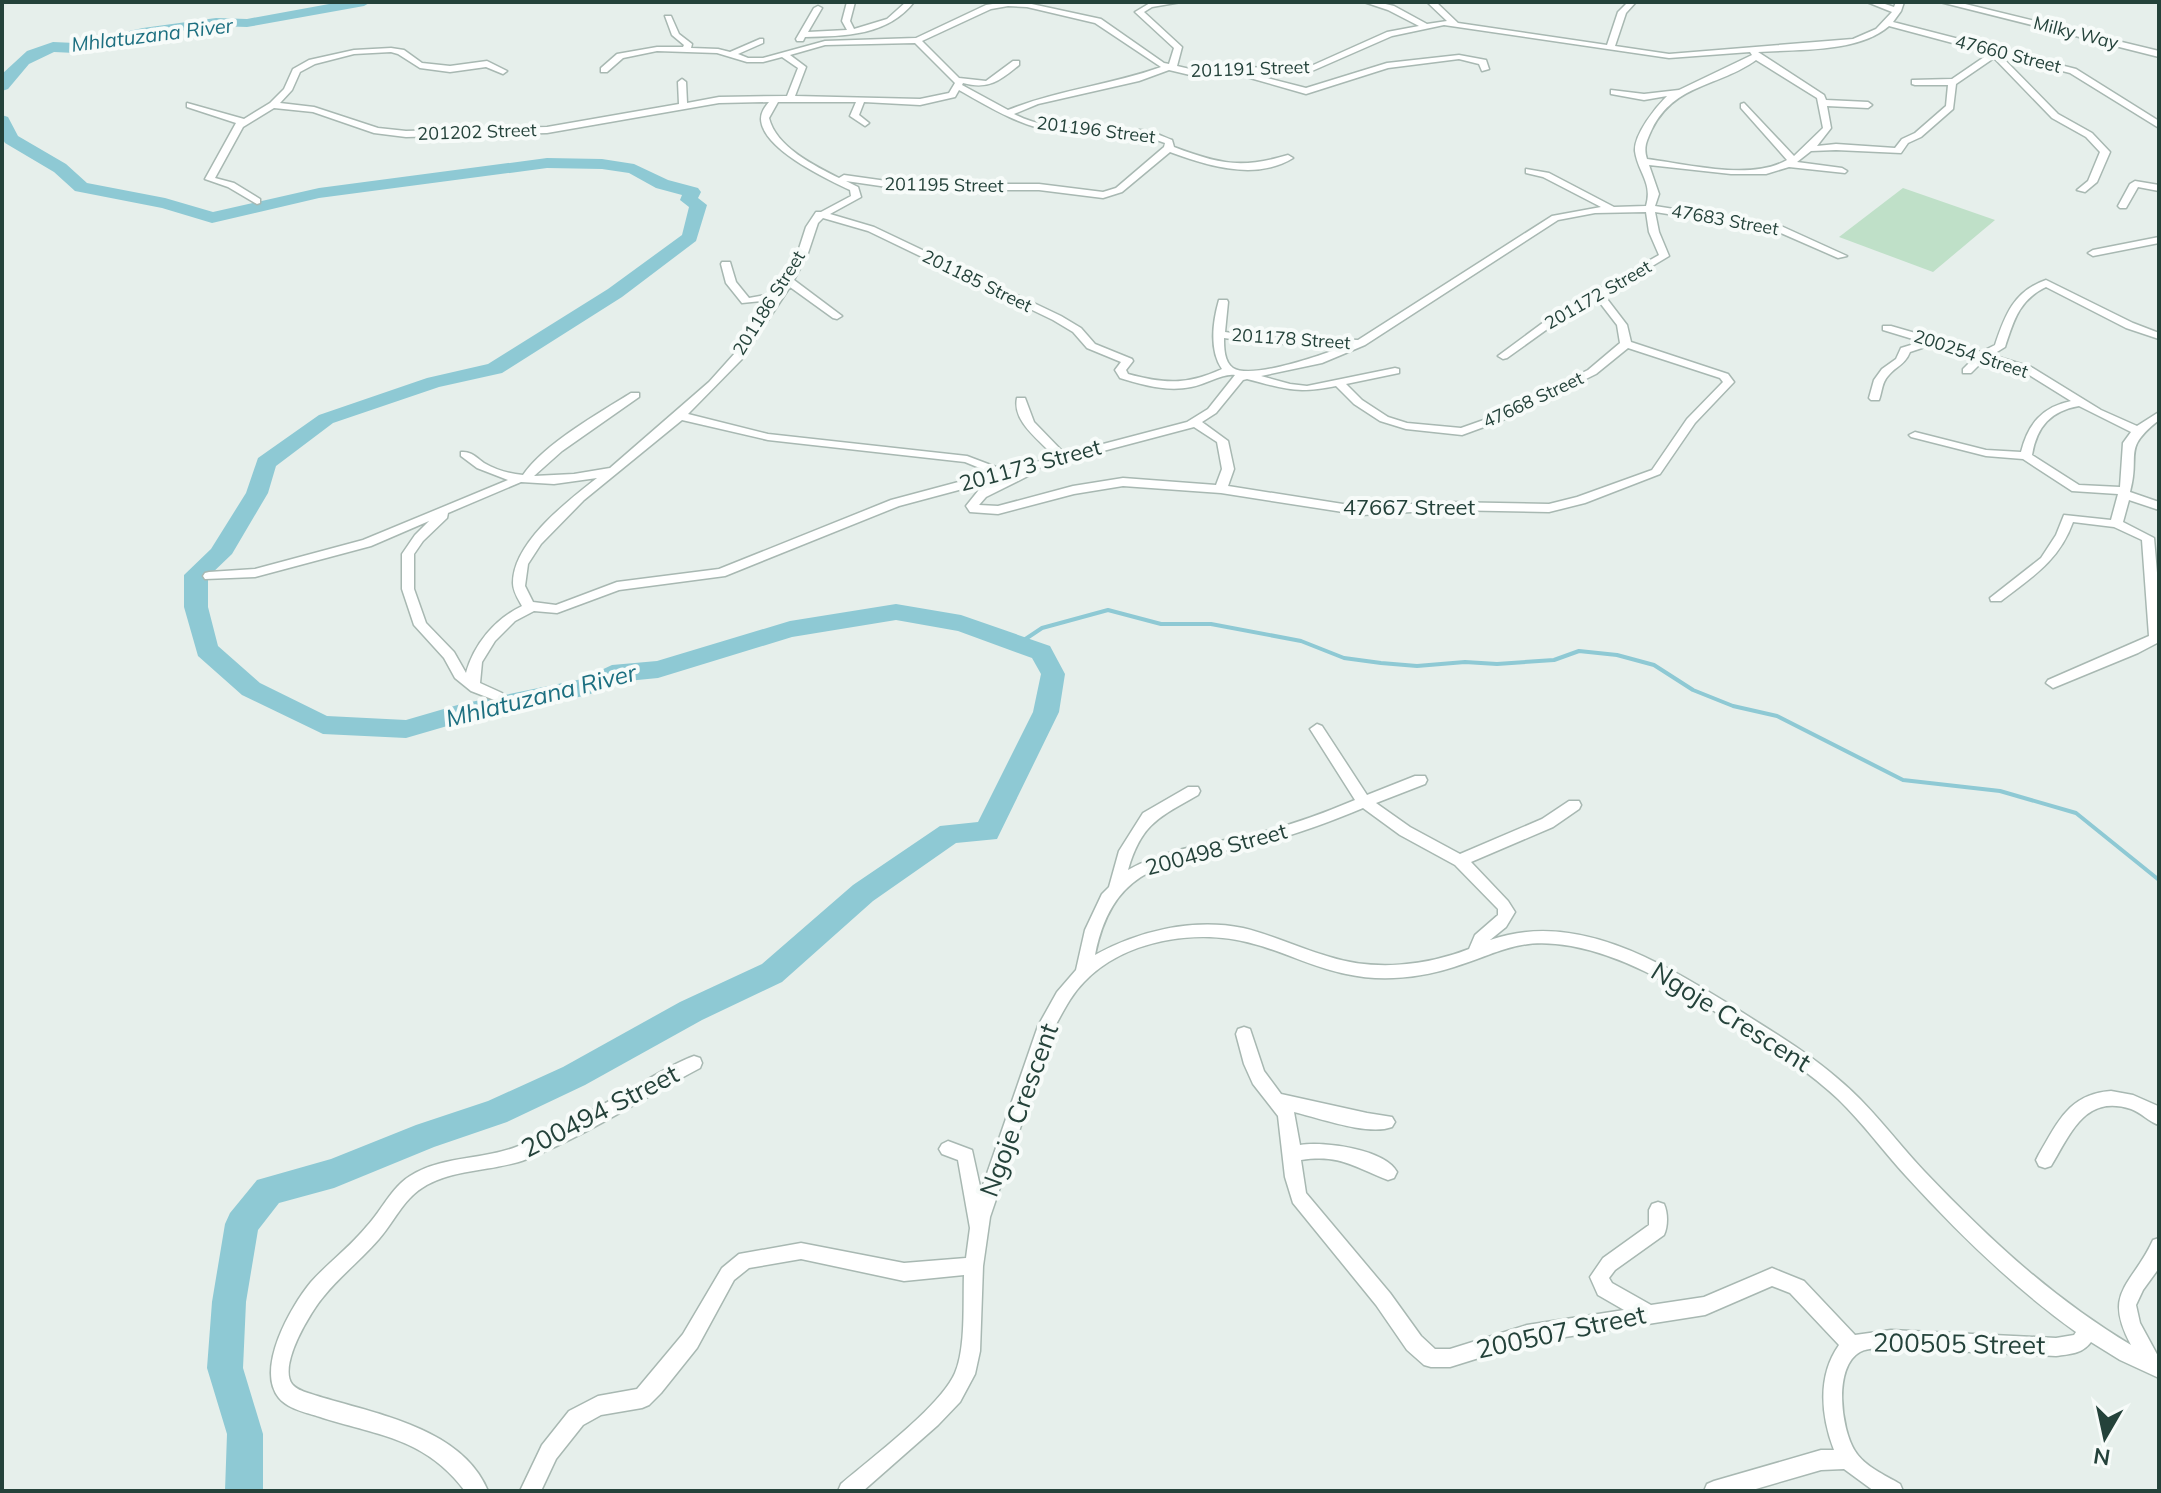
<svg xmlns="http://www.w3.org/2000/svg" width="2161" height="1493" font-family="Mulish,sans-serif">
  <rect width="100%" height="100%" fill="#e6efeb"/>
  <path fill="#bfe0c8" d="M1903 188 1995 220 1933 272 1839 237Z"/>
  <g fill="none" stroke-linecap="round" stroke-linejoin="round">
    <path stroke="#8ec9d4" stroke-width="4" d="M1018 644 1042 628 1108 610 1161 624H1211L1301 641 1344 658 1381 663 1417 666 1465 662 1497 664 1554 660 1579 651 1617 655 1654 665 1693 690 1733 706 1777 716 1903 780 2000 791 2076 813 2159 880"/>
    <path fill="#8ec9d4" fill-rule="evenodd" d="M340 2H371L364 6 247 27 216 26 143 36 75 53 54 52 29 64 8 89 2 91V74L27 51 53 42 75 43 143 28 216 18 247 19Z
      M2 115 8 117 18 136 66 164 87 183 165 198 213 212 319 188 547 158 602 159 634 164 668 180 698 188 701 192 698 198 707 205 696 241 622 297 502 373 439 387 333 423 276 466 268 493 232 554 208 577V607L218 646 260 683 327 716 406 720 461 704 582 679 612 665 657 661 790 621 896 604 961 615 1050 646 1065 674 1059 712 997 839 956 843 873 901 782 982 702 1020 585 1085 507 1122 434 1147 334 1188 279 1203 258 1230 246 1302 243 1368 263 1434V1491H225L227 1434 207 1368 212 1302 225 1224 230 1213 257 1180 331 1159 416 1125 488 1101 563 1067 680 1002 762 964 853 885 940 826 978 822 1033 712 1041 674 1032 658 958 631 896 620 792 637 658 678 617 682 588 695 461 722 406 738 323 734 242 695 198 656 184 607V575L211 549 246 493 258 458 319 415 427 378 488 364 608 289 682 235 689 207 680 200 682 195 656 188 629 173 602 169 547 168 319 198 212 223 162 208 75 191 54 172 5 143 2 138Z"/>
    <defs>
      <path id="minor" d="M847 2H855L850 21 854 29 887 19 906 2H914C887 36 845 36 805 37L803 41H797L796 39 814 8 818 6 822 8 808 32 847 30 842 21Z
        M1006 2 1027 3 1101 19 1164 63 1169 64 1174 48 1135 12 1150 3 1181 2 1152 7 1144 12 1182 47 1177 66 1190 69 1311 66 1387 32 1419 26 1388 10 1364 2H1377L1394 6 1427 24 1447 21 1427 2H1436L1458 23 1607 45 1618 12 1628 2H1636L1626 13 1615 46 1669 54 1853 39 1876 29 1892 12 1867 2H1879L1894 7 1896 2H1904L1901 11 1893 22 2076 69 2159 121V128L2070 73 2000 55 2058 114 2092 133 2110 152 2097 182 2085 192 2077 190 2088 181 2100 152 2086 137 2052 118 1994 58 1956 84 1953 109 1921 137 1908 143 1901 153 1836 150 1811 151 1797 162 1842 168 1847 171 1845 173 1789 167 1766 174H1731L1649 165 1659 194 1655 206 1781 226 1847 256 1838 258 1776 231 1655 212 1659 232 1669 256 1604 295 1627 325 1631 342 1728 374 1734 382 1695 423 1660 474 1585 503 1549 512 1445 510 1362 515 1221 493 1123 486 1074 494 998 514 970 512 966 506 978 491 1011 476 899 506 725 576 619 590 557 613 534 611 515 621 495 641 482 662 480 683 502 693 504 696 502 699 497 701 471 691 455 678 444 658 414 625 402 589V554L415 535 429 521 371 546 255 577 205 579 203 576 205 573 209 572 255 569 363 540 508 480 477 468 461 456V452C471 451 476 457 484 463 496 470 510 474 523 475 544 444 599 413 631 393H639V397L562 451 534 476 574 474 610 468 709 382 735 353 772 300 742 303 726 283 721 264 722 262H730L736 282 749 298 776 293 796 258 806 227 816 212H821L851 196 850 190C827 179 762 149 761 119 761 112 765 107 769 102L719 103 547 133 406 137 374 133 313 112 274 108 243 127 215 178 234 183 260 199V203L257 204 228 187 205 179 236 123 187 107V103L244 119 270 103 284 89 293 69 309 60 354 50 391 48 404 50 422 63 450 66 487 61 507 71 503 74 486 67 450 72 420 68 398 54 391 52 354 54 315 64 300 72 292 90 280 103 314 107 378 128 406 131 547 127 679 104 678 82 682 79 686 82 687 103 719 97 787 96 798 68 782 57 763 62H747L717 53 657 51 623 58 607 72H601V68L617 54 657 47H683L684 45 672 35 665 16H671L679 34 692 44 691 48 718 49 730 52 760 39H763V43L738 54 748 58H763L825 41 916 38 986 5ZM1008 6 1027 7 1095 23 1161 67C1111 85 1057 90 1008 110L962 85 963 83C988 90 1000 81 1019 65V61H1013L986 81 959 78 922 41 991 9ZM1444 25 1669 58 1750 52 1752 55 1679 90 1644 94 1611 90V94L1644 100 1667 96C1656 107 1634 134 1635 151 1638 173 1653 182 1646 206L1614 207 1549 173 1526 169V173L1543 177 1601 207 1552 216 1358 340 1260 337 1225 332 1228 302 1227 300H1219C1213 321 1209 350 1222 369 1187 385 1165 384 1128 374L1126 370 1133 361 1132 359 1095 344 1081 328 1061 316 874 227 830 214 861 197 858 187 846 181 908 190H1039L1103 198 1122 192 1170 152C1208 166 1256 181 1293 158L1288 155C1241 169 1219 164 1174 147L1172 140C1164 137 1156 133 1148 131 1104 125 1055 136 1014 114L1038 104 1139 81 1169 70 1190 75 1312 71 1392 36ZM1889 26 1990 53 1952 79 1912 80V84L1915 85H1948L1946 106 1915 133 1902 139 1895 148 1836 144 1817 146 1831 128 1827 106 1868 108 1872 105 1868 102 1826 100 1824 95 1758 52C1799 49 1858 53 1889 26ZM915 43 955 83 949 93 920 99 795 96 806 67 790 55 825 45ZM1756 60 1817 98 1823 128 1794 156 1744 103 1741 104V108L1787 160C1751 181 1687 164 1647 159 1643 147 1647 140 1652 129 1675 83 1719 87 1756 60ZM959 90C992 109 1022 127 1061 133 1095 138 1131 130 1165 143L1164 147 1116 188 1103 192 1039 184H908L844 175 839 178C815 166 776 147 769 118L778 102H856L850 116 865 126 869 123 859 115 864 102 920 105 955 97ZM1646 212 1649 232 1659 255 1552 316 1498 356 1503 359 1507 358 1560 320 1597 299 1617 325 1620 343 1588 370 1495 416 1461 428 1407 423 1388 417 1362 400 1346 384 1399 373V369L1395 368 1307 386 1290 384 1261 376 1322 363 1365 345 1558 220 1595 213ZM823 218 868 231 1053 320 1073 332 1087 348 1121 362 1115 370 1120 378C1143 385 1167 392 1191 387 1205 385 1222 373 1235 375L1208 409 1187 422 1065 454 1034 422 1025 398H1017C1012 422 1040 440 1055 457L1004 470 967 456 768 434 688 414 743 358 790 287 833 318 837 319 842 316 794 280 808 253 818 223ZM1224 338 1260 343 1345 346C1325 354 1252 380 1233 368 1224 362 1224 347 1224 338ZM1628 348 1720 378 1723 382 1687 419 1652 470 1577 497 1549 504 1445 502 1362 507 1228 486 1234 469 1228 441 1202 422 1216 413 1243 380 1247 379C1285 389 1296 394 1336 386L1354 404 1380 421 1406 429 1462 435 1503 420 1596 374ZM682 420 768 440 965 462 992 473 891 500 719 569 617 582 556 605 533 602 525 586 528 564 541 544 584 500ZM1194 427 1217 442 1222 469 1216 485 1123 478 1073 486 998 506 979 505 986 497 1034 473 1035 469ZM597 478C568 501 513 542 513 583 513 591 518 599 522 606 495 619 474 644 466 673L454 652 426 623 414 589V554L423 541 447 518 448 513 521 482 554 484Z
        M1459 55 1486 60 1489 69 1482 71 1479 64 1459 59 1388 68 1306 94 1243 76 1247 73 1306 88 1387 63Z
        M2135 181 2159 185V191L2138 187 2126 208H2120L2118 206 2130 184Z
        M2159 237V243L2093 256 2088 253 2093 250Z
        M2046 280 2133 323 2159 333V339L2126 328 2046 287C2019 300 2014 320 2005 347L1992 355 2031 367 2101 410 2137 426 2159 412V420C2121 450 2141 453 2130 492L2159 502V510L2129 500 2123 522 2154 538 2159 596V642L2138 653 2053 688 2046 683 2048 680 2149 636 2142 540 2114 527 2073 522C2059 561 2032 577 2001 601H1991L1990 598 2041 558 2056 535 2064 515 2111 520 2118 494 2072 491 2023 459 1986 456 1911 437 1909 435 1915 432 1986 450 2021 452C2028 424 2042 407 2071 401L2023 371 1984 360 1971 373H1963V369L1975 357 1925 343 1922 348 1910 352C1905 365 1896 366 1888 376 1882 382 1882 392 1879 400H1871L1869 398 1874 380 1882 369 1896 359 1901 348 1914 344 1916 340 1883 330V326H1891L1981 352 1995 345C2005 315 2014 291 2046 280ZM2079 406 2131 432 2123 443 2120 487 2079 485 2032 455C2037 426 2051 411 2079 406Z
        M1317 724 1322 726 1367 795 1415 776H1425L1427 780 1425 784 1376 803 1410 827 1460 854 1542 819 1569 801H1579L1581 805 1579 809 1553 827 1471 862 1508 901 1515 912 1506 927 1490 940C1578 909 1665 965 1737 1009 1771 1031 1806 1051 1837 1078 1870 1105 1895 1140 1924 1171 1987 1237 2052 1298 2131 1345 2102 1291 2132 1286 2153 1240L2159 1238V1268L2143 1290 2136 1305 2140 1323 2159 1358V1378L2120 1360 2091 1342C2082 1354 2070 1354 2056 1356L1891 1348C1882 1349 1868 1347 1860 1352 1833 1367 1841 1429 1855 1451 1864 1466 1885 1475 1900 1484L1903 1491H1874L1844 1469 1821 1470 1749 1491H1704L1707 1484 1714 1481 1821 1450H1834C1821 1416 1817 1376 1839 1345L1790 1293 1772 1286 1705 1315 1527 1343 1450 1367H1431L1424 1365 1407 1350 1376 1305 1293 1203 1285 1177 1278 1116 1253 1084 1244 1064 1236 1034 1238 1029 1244 1027 1250 1029 1264 1071 1281 1094 1367 1113 1392 1117 1395 1122 1392 1127C1368 1136 1319 1118 1294 1112L1300 1145C1323 1141 1385 1149 1397 1172L1394 1178 1388 1180C1354 1167 1340 1154 1301 1160L1306 1193 1390 1293 1421 1336 1435 1349H1450L1527 1325 1624 1310 1598 1295 1590 1277 1603 1258 1649 1225V1210L1652 1204 1658 1202 1664 1204C1668 1213 1668 1226 1664 1235L1615 1270 1609 1278 1612 1283 1651 1305 1704 1297 1772 1268 1804 1281 1855 1335 1891 1330 2056 1338 2074 1335 2076 1332C2013 1287 1958 1233 1906 1176 1883 1151 1863 1123 1838 1099 1801 1064 1756 1039 1714 1011 1669 983 1624 956 1571 946 1518 937 1502 952 1454 967 1420 978 1381 982 1346 974 1314 968 1285 952 1254 944 1199 928 1125 939 1084 982 1071 995 1063 1012 1054 1028L990 1217 983 1266 980 1351 975 1374 960 1402 938 1425 863 1491H838L841 1484C871 1458 940 1407 955 1373 966 1348 963 1303 964 1275L904 1281 801 1259 749 1268 734 1280 697 1348 661 1393 649 1405 642 1408 601 1415 583 1425 556 1459 541 1491H520L542 1445 569 1411 598 1396 637 1389 683 1334 722 1268 739 1254 801 1243 904 1263 966 1258 970 1228 958 1160 942 1154 939 1149 942 1144 948 1141 972 1150 981 1191 1038 1026 1057 992 1076 970 1085 930 1102 894 1109 887 1119 851 1143 813 1188 787H1198L1200 791 1198 795C1159 817 1141 824 1128 870 1168 848 1210 844 1254 834 1289 826 1322 814 1355 800L1310 729ZM1363 808 1400 835 1455 865 1498 909V915L1475 935 1469 949C1426 966 1374 971 1330 957 1301 949 1273 935 1243 928 1192 918 1139 931 1095 955 1114 861 1172 863 1252 845 1290 837 1327 823 1363 808Z
        M694 1056 700 1058 702 1063 700 1068C643 1098 587 1135 527 1159 494 1172 452 1168 422 1188 403 1200 394 1222 379 1239 362 1259 341 1275 324 1296 311 1311 278 1365 292 1384 296 1389 302 1391 308 1393 368 1413 461 1425 488 1491H465C426 1439 381 1436 323 1418 309 1413 289 1410 279 1398 255 1369 291 1306 311 1282 329 1262 350 1247 367 1226 382 1210 391 1188 410 1176 442 1156 481 1160 516 1147 559 1131 599 1106 640 1084 657 1074 675 1063 694 1056Z
        M2111 1091 2133 1095 2158 1106 2159 1125C2149 1122 2142 1113 2131 1109 2085 1094 2071 1133 2051 1166L2045 1168 2039 1166 2036 1160 2039 1154C2058 1122 2069 1094 2111 1091Z"/>
      <path id="tertiary" d="M1940 2H1957L2159 51V57Z"/>
    </defs>
    <use href="#minor" stroke="#a8b8b2" stroke-width="3"/>
    <use href="#tertiary" stroke="#a8b8b2" stroke-width="3"/>
    <use href="#minor" fill="#fff" fill-rule="evenodd"/>
    <use href="#tertiary" fill="#fff" fill-rule="evenodd"/>
  </g>
  <g text-anchor="middle" stroke-width="8" stroke-linejoin="round" paint-order="stroke">
    <g font-size="18" fill="#24423a" stroke="#f7fbf9">
      <text transform="translate(2076 33) rotate(14)" y="6">Milky Way</text>
      <text transform="translate(2008 54) rotate(14)" y="6">47660 Street</text>
      <text transform="translate(1250 69) rotate(-2)" y="6">201191 Street</text>
      <text transform="translate(1096 130) rotate(7)" y="6">201196 Street</text>
      <text transform="translate(477 132) rotate(-2)" y="6">201202 Street</text>
      <text transform="translate(944 185) rotate(1)" y="6">201195 Street</text>
      <text transform="translate(1725 220) rotate(10)" y="6">47683 Street</text>
      <text transform="translate(977 281) rotate(26)" y="6">201185 Street</text>
      <text transform="translate(1598 295) rotate(-30)" y="6">201172 Street</text>
      <text transform="translate(769 303) rotate(-58)" y="6">201186 Street</text>
      <text transform="translate(1291 339) rotate(4)" y="6">201178 Street</text>
      <text transform="translate(1971 354) rotate(18)" y="6">200254 Street</text>
      <text transform="translate(1533 400) rotate(-25)" y="6">47668 Street</text>
    </g>
    <g font-size="20" font-style="italic" fill="#1c6f80" stroke="#f7fbf9">
      <text transform="translate(152 35) rotate(-7)" y="7">Mhlatuzana River</text>
    </g>
    <g font-size="22" fill="#24423a" stroke="#f7fbf9">
      <text transform="translate(1030 465) rotate(-15)" y="8">201173 Street</text>
      <text x="1409" y="515">47667 Street</text>
      <text transform="translate(1216 849) rotate(-15)" y="8">200498 Street</text>
    </g>
    <g font-size="24" font-style="italic" fill="#1c6f80" stroke="#f7fbf9">
      <text transform="translate(541 696) rotate(-14)" y="8">Mhlatuzana River</text>
    </g>
    <g font-size="26" fill="#24423a" stroke="#f7fbf9">
      <text transform="translate(1731 1017) rotate(32)" y="9">Ngoje Crescent</text>
      <text transform="translate(1019 1110) rotate(-70)" y="9">Ngoje Crescent</text>
      <text transform="translate(600 1111) rotate(-27)" y="9">200494 Street</text>
      <text transform="translate(1561 1332) rotate(-12)" y="9">200507 Street</text>
      <text transform="translate(1959 1344) rotate(1)" y="9">200505 Street</text>
    </g>
  </g>
  <rect width="2161" height="1493" fill="none" stroke="#24423a" stroke-width="8"/>
  <g transform="translate(2105 1437) rotate(189)" stroke="#f7fbf9" stroke-width="6" paint-order="stroke">
  <path d="M0-6L14 30L0 20L-14 30Z" fill="#24423a"/>
  <text y="-12" font-size="22" font-weight="bold" text-anchor="middle" fill="#24423a">N</text>
  </g>
</svg>
